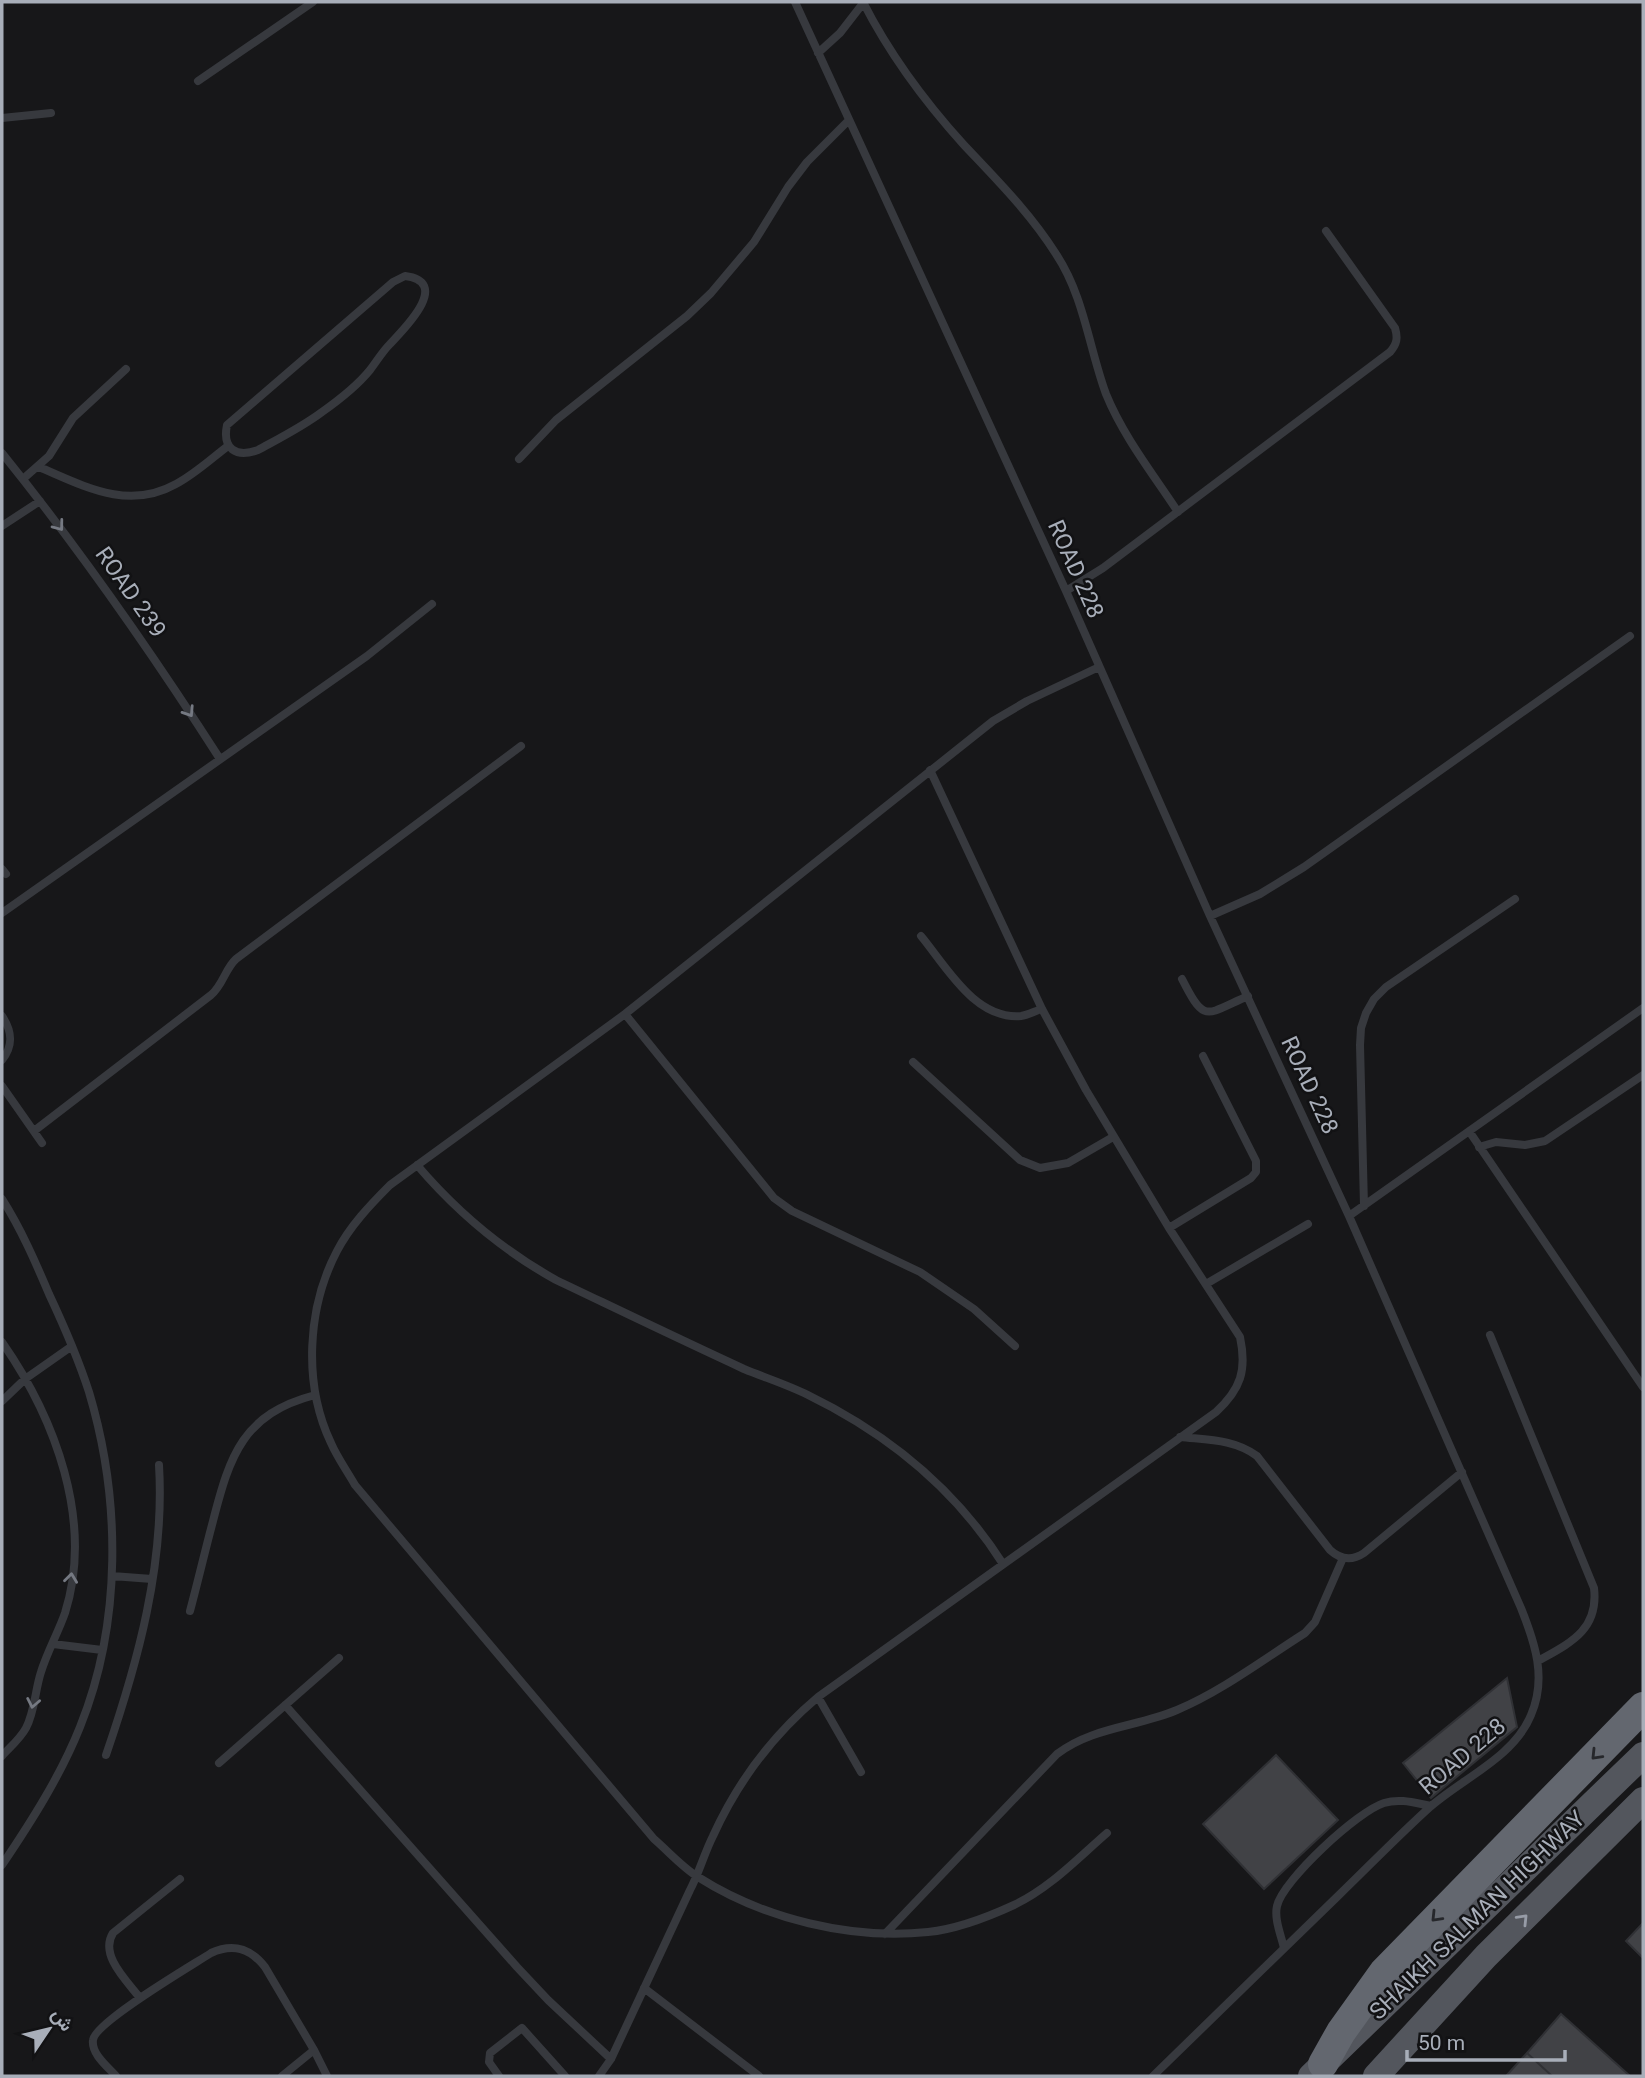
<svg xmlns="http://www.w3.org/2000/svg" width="1645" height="2078" font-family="Roboto,Vazirmatn,sans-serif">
  <rect width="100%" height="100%" fill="#171719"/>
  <path fill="#414246" stroke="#303135" stroke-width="2" d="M1507 1678 1517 1727 1431 1798 1403 1763Z
    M1276 1755 1338 1820 1264 1889 1203 1824Z
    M1643 1923V1958L1626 1941Z
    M1561 2014 1630 2076H1552L1527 2053Z
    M1527 2053 1552 2076H1506Z"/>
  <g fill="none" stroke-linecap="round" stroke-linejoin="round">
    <path stroke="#37393e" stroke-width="8" d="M795 2 1066 591 1210 916 1349 1216 1521 1608C1535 1643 1547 1678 1531 1715 1514 1757 1463 1778 1430 1807 1399 1835 1369 1866 1339 1895 1277 1956 1215 2016 1153 2076
      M863 2C889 53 925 102 964 145 997 180 1030 213 1056 254 1084 296 1089 348 1106 394 1123 436 1153 474 1178 512
      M818 53 840 33 864 2
      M198 81 313 2
      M2 118 51 113
      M405 276C453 282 402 331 390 344 382 352 377 361 370 370 357 386 339 400 322 412 302 427 280 438 258 450 236 458 222 449 227 425L393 282Z
      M2 453C81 551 152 653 220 759
      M519 459 556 420 687 316 711 293 754 242 788 187 807 162 848 121
      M39 467C84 486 128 511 176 484 195 474 212 458 228 446
      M23 479 49 456 73 418 126 369
      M2 526 40 501
      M1066 591 1103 568 1390 352C1397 344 1398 338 1395 328L1326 231
      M1099 667 1027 701 993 721 625 1014 390 1185C370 1205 350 1226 337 1251 307 1308 303 1384 331 1443 337 1457 347 1471 355 1485L654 1839C668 1851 682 1867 698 1877 764 1919 851 1940 928 1932 958 1929 988 1917 1014 1905 1050 1888 1078 1858 1107 1833
      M2 869 6 874
      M2 913 367 656 432 604
      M1210 916 1260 894 1304 867 1630 636
      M921 936C946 966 975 1020 1021 1016 1028 1015 1035 1011 1042 1009
      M1182 979C1205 1024 1205 1015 1248 996
      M625 1014 774 1198 792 1211 920 1272 974 1309 1015 1346
      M2 1016C12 1031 14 1045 2 1060
      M913 1062 1020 1160 1040 1168 1068 1163 1113 1137
      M2 1086 42 1143
      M34 1131 211 995C223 985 225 969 236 959L521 746
      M1469 1131 1643 1387
      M1479 1147 1496 1142 1525 1145 1545 1141 1643 1075
      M417 1165C457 1212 502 1250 556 1280 619 1310 681 1340 744 1369 766 1378 788 1385 808 1395 888 1434 956 1490 1003 1564
      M2 1199C21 1229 35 1261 49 1294 64 1326 78 1358 89 1392 121 1499 122 1623 80 1727 61 1775 31 1822 2 1865
      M1364 1206 1360 1045 1361 1028 1366 1013 1374 999 1386 987 1515 899
      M1349 1216 1643 1008
      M1169 1228 1251 1178 1256 1172V1161L1203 1056
      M1206 1284 1308 1224
      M1490 1335 1594 1588C1599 1630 1570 1643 1538 1661
      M2 1342C55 1418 94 1521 65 1613 58 1633 47 1652 41 1672 35 1690 35 1711 26 1728 20 1739 10 1747 2 1756
      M2 1401 25 1379 72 1346
      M1180 1437C1207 1440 1234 1439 1257 1456L1330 1550C1341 1560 1352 1561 1364 1553L1462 1472
      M112 1576 152 1579
      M190 1611C198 1581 205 1551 213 1521 230 1455 243 1414 315 1395
      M53 1644 102 1650
      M818 1697 861 1772
      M285 1705 517 1967 548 2000 611 2059
      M106 1755C138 1662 165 1564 159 1465
      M219 1763 339 1658
      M885 1934 1057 1754C1092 1727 1137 1727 1177 1710 1222 1691 1264 1659 1305 1633L1315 1622 1343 1558
      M1284 1948C1281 1935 1274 1919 1277 1906 1283 1880 1358 1811 1384 1803 1400 1798 1415 1803 1431 1806
      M644 1988 759 2076
      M140 1998C127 1981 99 1955 113 1933L180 1879
      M116 2076C108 2067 91 2054 93 2040 95 2022 191 1966 211 1953 233 1943 250 1948 265 1967L314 2050 327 2076
      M282 2076 314 2050
      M499 2076 489 2062 490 2053 522 2028 565 2076
      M599 2076 611 2059C637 2003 664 1946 690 1890 699 1873 704 1854 713 1836 737 1783 773 1735 818 1697L1216 1412C1241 1389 1247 1370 1240 1337L1169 1228 1086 1090 1042 1009 930 770"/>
    <path stroke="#53565d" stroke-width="26" d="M1311 2076 1643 1755
      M1376 2076 1486 1956 1643 1800"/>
    <path stroke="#63676f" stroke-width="30" d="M1323 2064 1341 2032 1384 1972 1643 1707"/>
  </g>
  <defs><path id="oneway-chevron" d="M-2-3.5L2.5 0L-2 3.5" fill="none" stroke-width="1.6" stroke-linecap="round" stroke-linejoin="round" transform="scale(1.75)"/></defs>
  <g stroke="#757982">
    <use href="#oneway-chevron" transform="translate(59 526) rotate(53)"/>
    <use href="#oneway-chevron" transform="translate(189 712) rotate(57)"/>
    <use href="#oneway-chevron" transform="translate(71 1578) rotate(-83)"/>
    <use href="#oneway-chevron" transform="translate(33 1703) rotate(101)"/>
  </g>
  <g stroke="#26272b">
    <use href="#oneway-chevron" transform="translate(1596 1755) rotate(134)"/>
    <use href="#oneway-chevron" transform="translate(1436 1917) rotate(134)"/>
  </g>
  <use stroke="#979ca7" href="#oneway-chevron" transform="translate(1523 1919) rotate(-46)"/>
  <g text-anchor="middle" stroke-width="5" stroke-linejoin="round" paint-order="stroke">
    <g font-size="23" fill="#a8aeb9" stroke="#121214">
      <text transform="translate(1076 569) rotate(66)" y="8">ROAD 228</text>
      <text transform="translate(131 592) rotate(55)" y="8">ROAD 239</text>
      <text transform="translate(1310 1085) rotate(65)" y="8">ROAD 228</text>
      <text transform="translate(1462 1756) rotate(-40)" y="8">ROAD 228</text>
      <text transform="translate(1477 1915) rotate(-44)" y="8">SHAIKH SALMAN HIGHWAY</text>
    </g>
  </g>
  <rect width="1645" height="2078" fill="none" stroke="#a8aeb9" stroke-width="7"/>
  <g transform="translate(49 2029) rotate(55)" stroke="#121214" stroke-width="5" paint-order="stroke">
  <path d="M0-5L12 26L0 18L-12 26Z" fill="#a8aeb9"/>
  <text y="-10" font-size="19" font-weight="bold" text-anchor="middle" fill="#a8aeb9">ش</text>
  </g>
  <path d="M1407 2050v10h158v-10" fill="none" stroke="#a8aeb9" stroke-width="3.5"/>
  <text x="1418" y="2050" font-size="21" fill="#a8aeb9" stroke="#121214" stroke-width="5" paint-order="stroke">50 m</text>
</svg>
